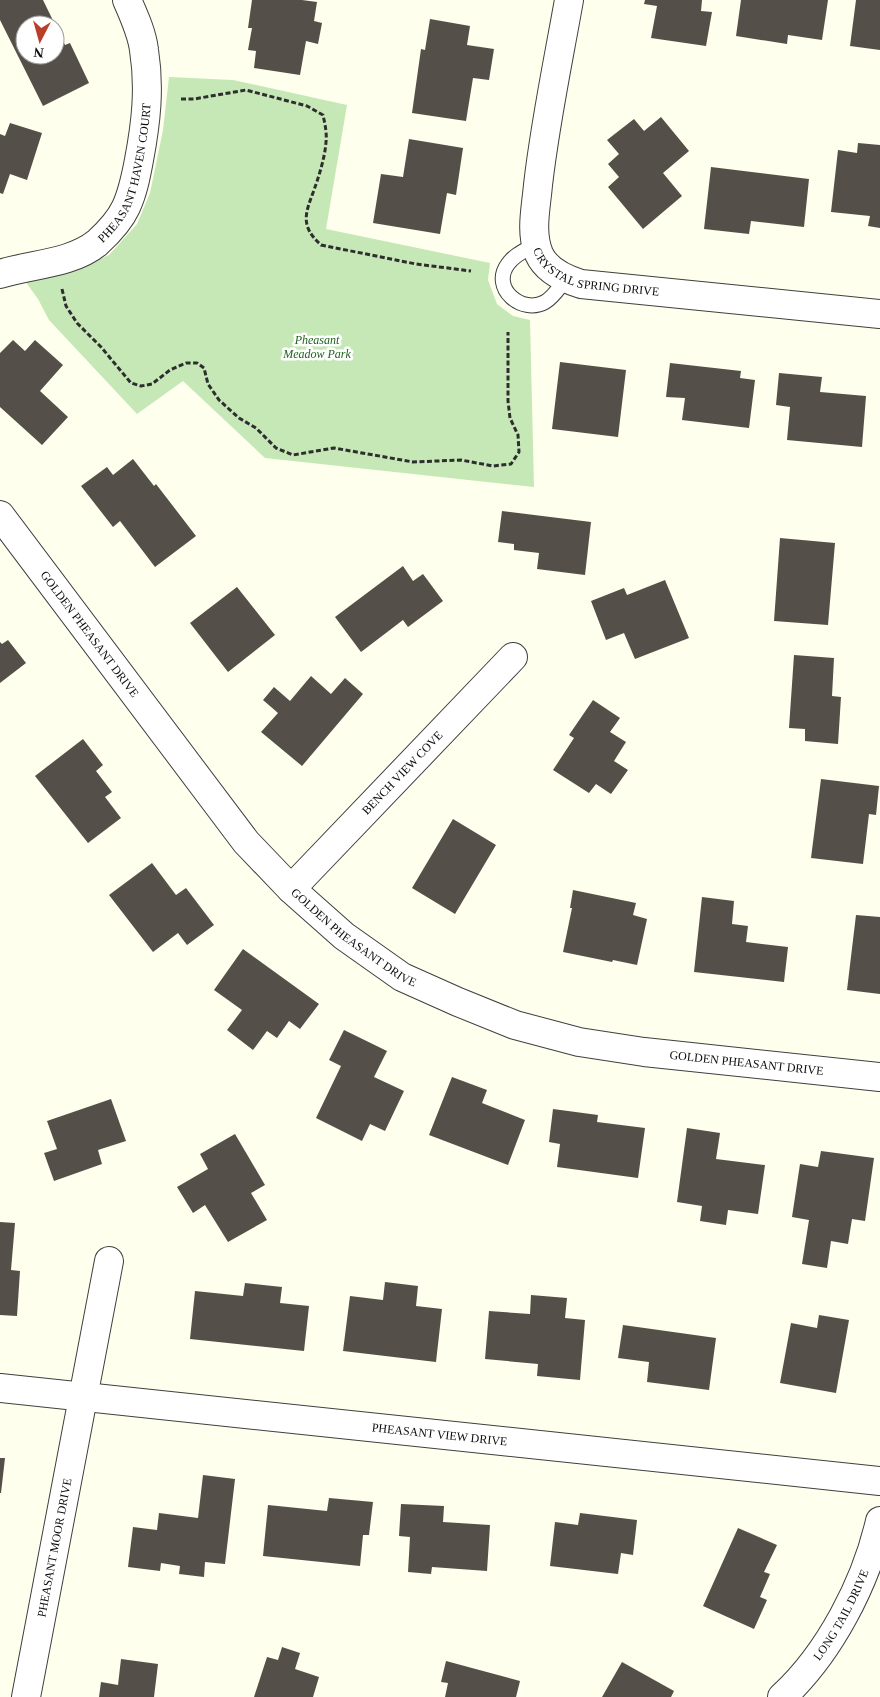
<svg xmlns="http://www.w3.org/2000/svg" width="880" height="1697" font-family="Georgia,serif">
  <rect width="100%" height="100%" fill="#feffec"/>
  <path fill="#c6e8b7" d="M169 77 233 80 347 105 326 229 490 263 488 280 497 304 513 316 530 320 534 487 265 458 183 381 137 414 49 320 38 299 25 281 71 272 109 255 137 224 150 193 163 130Z"/>
  <path fill="#545049" fill-rule="evenodd" d="M0 0H43L65 45 70 43 89 83 43 106 0 20ZM25 25H55V55H25Z
    M252 0H302L317 2 314 21 322 23 318 44 306 41 300 75 254 68 256 51 248 50 252 28H248Z
    M645 0H702L701 11 712 12 706 46 651 38 657 6 644 4Z
    M741 0H828L822 40 788 35 787 44 736 36Z
    M856 0H880V50L850 46Z
    M430 19 470 26 467 45 494 49 489 80 473 78 466 121 412 113 421 49 425 50Z
    M661 117 689 151 663 173 682 196 643 229 608 187 619 177 608 164 619 154 607 140 634 119 644 131Z
    M10 123 42 133 27 180 10 174 3 194 0 193V134L5 136Z
    M409 139 463 148 456 195 447 193 440 234 373 223 381 174 403 177Z
    M858 143 880 145V228L868 226 870 216 831 212 838 150 857 153Z
    M711 167 809 179 804 227 751 221 749 234 704 229Z
    M13 340 25 351 35 340 63 365 40 391 68 417 42 445 0 407V353Z
    M560 362 626 370 618 437 552 429Z
    M670 363 741 371 740 378 755 380 749 428 682 420 685 398 666 397Z
    M779 373 822 377 820 392 866 396 862 447 787 440 790 407 776 405Z
    M133 459 154 486 156 484 196 536 155 567 120 521 113 527 81 486 107 467 113 475Z
    M502 511 591 522 585 575 537 569 539 553 514 550V544L498 542Z
    M780 538 835 543 828 625 774 621Z
    M403 566 413 581 423 574 443 601 408 627 403 620 361 652 335 617Z
    M665 580 689 638 635 659 624 633 606 640 591 601 624 588 627 595Z
    M237 587 275 635 228 672 190 623Z
    M8 640 26 663 0 683V642L2 644Z
    M794 655 834 658 832 696 841 697 838 744 805 741V729L789 728Z
    M311 676 331 694 345 678 363 694 302 766 261 732 278 713 263 700 274 687 290 701Z
    M593 700 620 718 610 732 626 742 614 761 628 770 611 794 596 784 589 793 553 770 574 738 569 735Z
    M83 739 103 765 96 771 112 792 105 797 121 818 88 843 35 776Z
    M821 779 879 786 876 815 869 814 863 864 811 858Z
    M453 819 496 845 455 914 412 888Z
    M152 863 176 895 186 888 214 925 187 945 178 933 153 952 109 895Z
    M573 890 636 903 633 915 647 919 637 965 613 960 612 962 563 952 572 908H570Z
    M702 897 734 901 732 924 748 926 746 942 788 947 784 982 694 972Z
    M856 915 880 917V994L847 990Z
    M243 949 319 1004 300 1029 289 1021 277 1038 267 1031 253 1050 227 1030 242 1010 214 990Z
    M344 1030 387 1051 374 1077 404 1091 385 1131 370 1124 362 1141 316 1118 341 1066 329 1060Z
    M452 1077 487 1090 482 1103 525 1120 508 1165 429 1135Z
    M111 1099 126 1141 98 1150 102 1164 54 1181 44 1153 57 1149 47 1121Z
    M553 1109 598 1115 597 1122 645 1128 638 1178 557 1167 560 1144 549 1142Z
    M687 1128 720 1133 716 1159 765 1165 758 1214 728 1210 726 1225 700 1221 702 1206 677 1202Z
    M235 1134 265 1185 251 1193 267 1220 228 1242 205 1205 193 1213 177 1187 208 1169 200 1154Z
    M821 1151 874 1158 865 1221 852 1219 848 1244 831 1241 827 1268 802 1264 809 1220 792 1217 800 1164 818 1167Z
    M0 1222 15 1223 11 1270 20 1271 17 1316 0 1315Z
    M385 1282 418 1286 416 1306 442 1309 436 1362 343 1351 350 1296 383 1300Z
    M245 1283 282 1287 280 1303 309 1306 304 1351 190 1339 195 1291 243 1296Z
    M531 1295 567 1298 565 1318 585 1320 580 1380 537 1376 538 1364 485 1359 489 1311 530 1314Z
    M819 1315 849 1320 836 1393 780 1383 791 1323 817 1328Z
    M623 1325 716 1338 709 1390 647 1382 649 1362 618 1358Z
    M0 1458H5L1 1493H0Z
    M203 1475 235 1479 225 1564 205 1562 204 1577 179 1574 180 1566 161 1563 160 1571 128 1567 133 1527 157 1530 159 1513 198 1518Z
    M329 1498 373 1502 369 1535H363L360 1566 263 1556 268 1505 327 1511Z
    M401 1504 444 1506 443 1522 490 1525 487 1571 432 1567 431 1574 408 1572 410 1537 399 1536Z
    M580 1513 637 1520 633 1555 621 1553 618 1574 550 1566 555 1522 578 1525Z
    M738 1528 777 1545 764 1572 770 1574 760 1597 767 1600 754 1629 703 1606Z
    M282 1647 300 1653 295 1669 319 1677 313 1697H254L267 1657 278 1660Z
    M121 1659 158 1664 154 1697H99L101 1682 118 1685Z
    M446 1661 520 1681 516 1697H445L448 1683 441 1682Z
    M622 1662 674 1691 671 1697H602Z"/>
  <g fill="none" stroke-linecap="round" stroke-linejoin="round">
    <defs>
      <path id="service" d="M536 244C526 250 515 254 508 264 490 288 522 315 545 302 554 297 560 286 566 279"/>
      <g id="minor">
        <path id="s1" d="M569 0C558 62 545 123 538 185 536 208 530 232 539 254 546 270 565 279 581 284L880 314"/>
        <path id="s2" d="M0 274C31 264 71 264 97 243 108 233 120 220 126 207 133 192 136 176 139 160 146 123 150 88 144 50 142 33 134 16 127 0"/>
        <path id="s3" d="M0 515 246 842 291 889 344 936 402 977 458 1002 515 1025 579 1042 644 1052 880 1077"/>
        <path id="s4" d="M291 889 513 657"/>
        <path id="s5" d="M0 1388 880 1481"/>
        <path id="s6" d="M26 1697 109 1261"/>
        <path id="s7" d="M782 1697C829 1654 866 1583 880 1521"/>
      </g>
    </defs>
    <use href="#service" stroke="#3f3f3f" stroke-width="16"/>
    <use href="#minor" stroke="#3f3f3f" stroke-width="30"/>
    <path stroke="#2e2e2e" stroke-width="3" stroke-dasharray="5 2.5" stroke-linecap="butt" d="M181 99H194L246 90 307 106 323 115C325 124 327 133 326 142 325 157 319 176 314 190 305 214 300 226 321 245L416 264 471 271
      M62 289 66 306 77 323 101 347 131 383 141 386 152 384 170 370 186 363H197L204 368 208 384 219 400 239 418 256 428 276 448 293 455 334 448 413 462 461 460 493 466 511 464 519 452 518 435 510 418 508 401V332"/>
    <use href="#service" stroke="#fff" stroke-width="14"/>
    <use href="#minor" stroke="#fff" stroke-width="28"/>
  </g>
  <g text-anchor="middle" stroke-width="5" stroke-linejoin="round" paint-order="stroke">
    <g font-size="12" fill="#0c0c0c" stroke="#fff">
      <text dy="4" stroke="none"><textPath href="#s2" startOffset="181">PHEASANT HAVEN COURT</textPath></text>
      <text dy="4" stroke="none"><textPath href="#s1" startOffset="320">CRYSTAL SPRING DRIVE</textPath></text>
      <text dy="4" stroke="none"><textPath href="#s3" startOffset="149">GOLDEN PHEASANT DRIVE</textPath></text>
      <text dy="4" stroke="none"><textPath href="#s4" startOffset="161">BENCH VIEW COVE</textPath></text>
      <text dy="4" stroke="none"><textPath href="#s3" startOffset="554">GOLDEN PHEASANT DRIVE</textPath></text>
      <text dy="4" stroke="none"><textPath href="#s3" startOffset="974">GOLDEN PHEASANT DRIVE</textPath></text>
      <text dy="4" stroke="none"><textPath href="#s5" startOffset="442">PHEASANT VIEW DRIVE</textPath></text>
      <text dy="4" stroke="none"><textPath href="#s6" startOffset="152">PHEASANT MOOR DRIVE</textPath></text>
      <text dy="4" stroke="none"><textPath href="#s7" startOffset="102">LONG TAIL DRIVE</textPath></text>
    </g>
    <g font-size="12" font-style="italic" fill="#1e621e" stroke="#fff">
      <text x="317" y="344">Pheasant<tspan x="317" dy="14">Meadow Park</tspan></text>
    </g>
  </g>
  <g transform="translate(40 40) rotate(186)"><circle r="24" fill="#ffffff" stroke="#9e9e9e"/>
  <path d="M0-4L9 19L0 12L-9 19Z" fill="#b93f28"/>
  <text y="-8" font-size="14" font-weight="bold" text-anchor="middle" fill="#0c0c0c">N</text>
  </g>
</svg>
